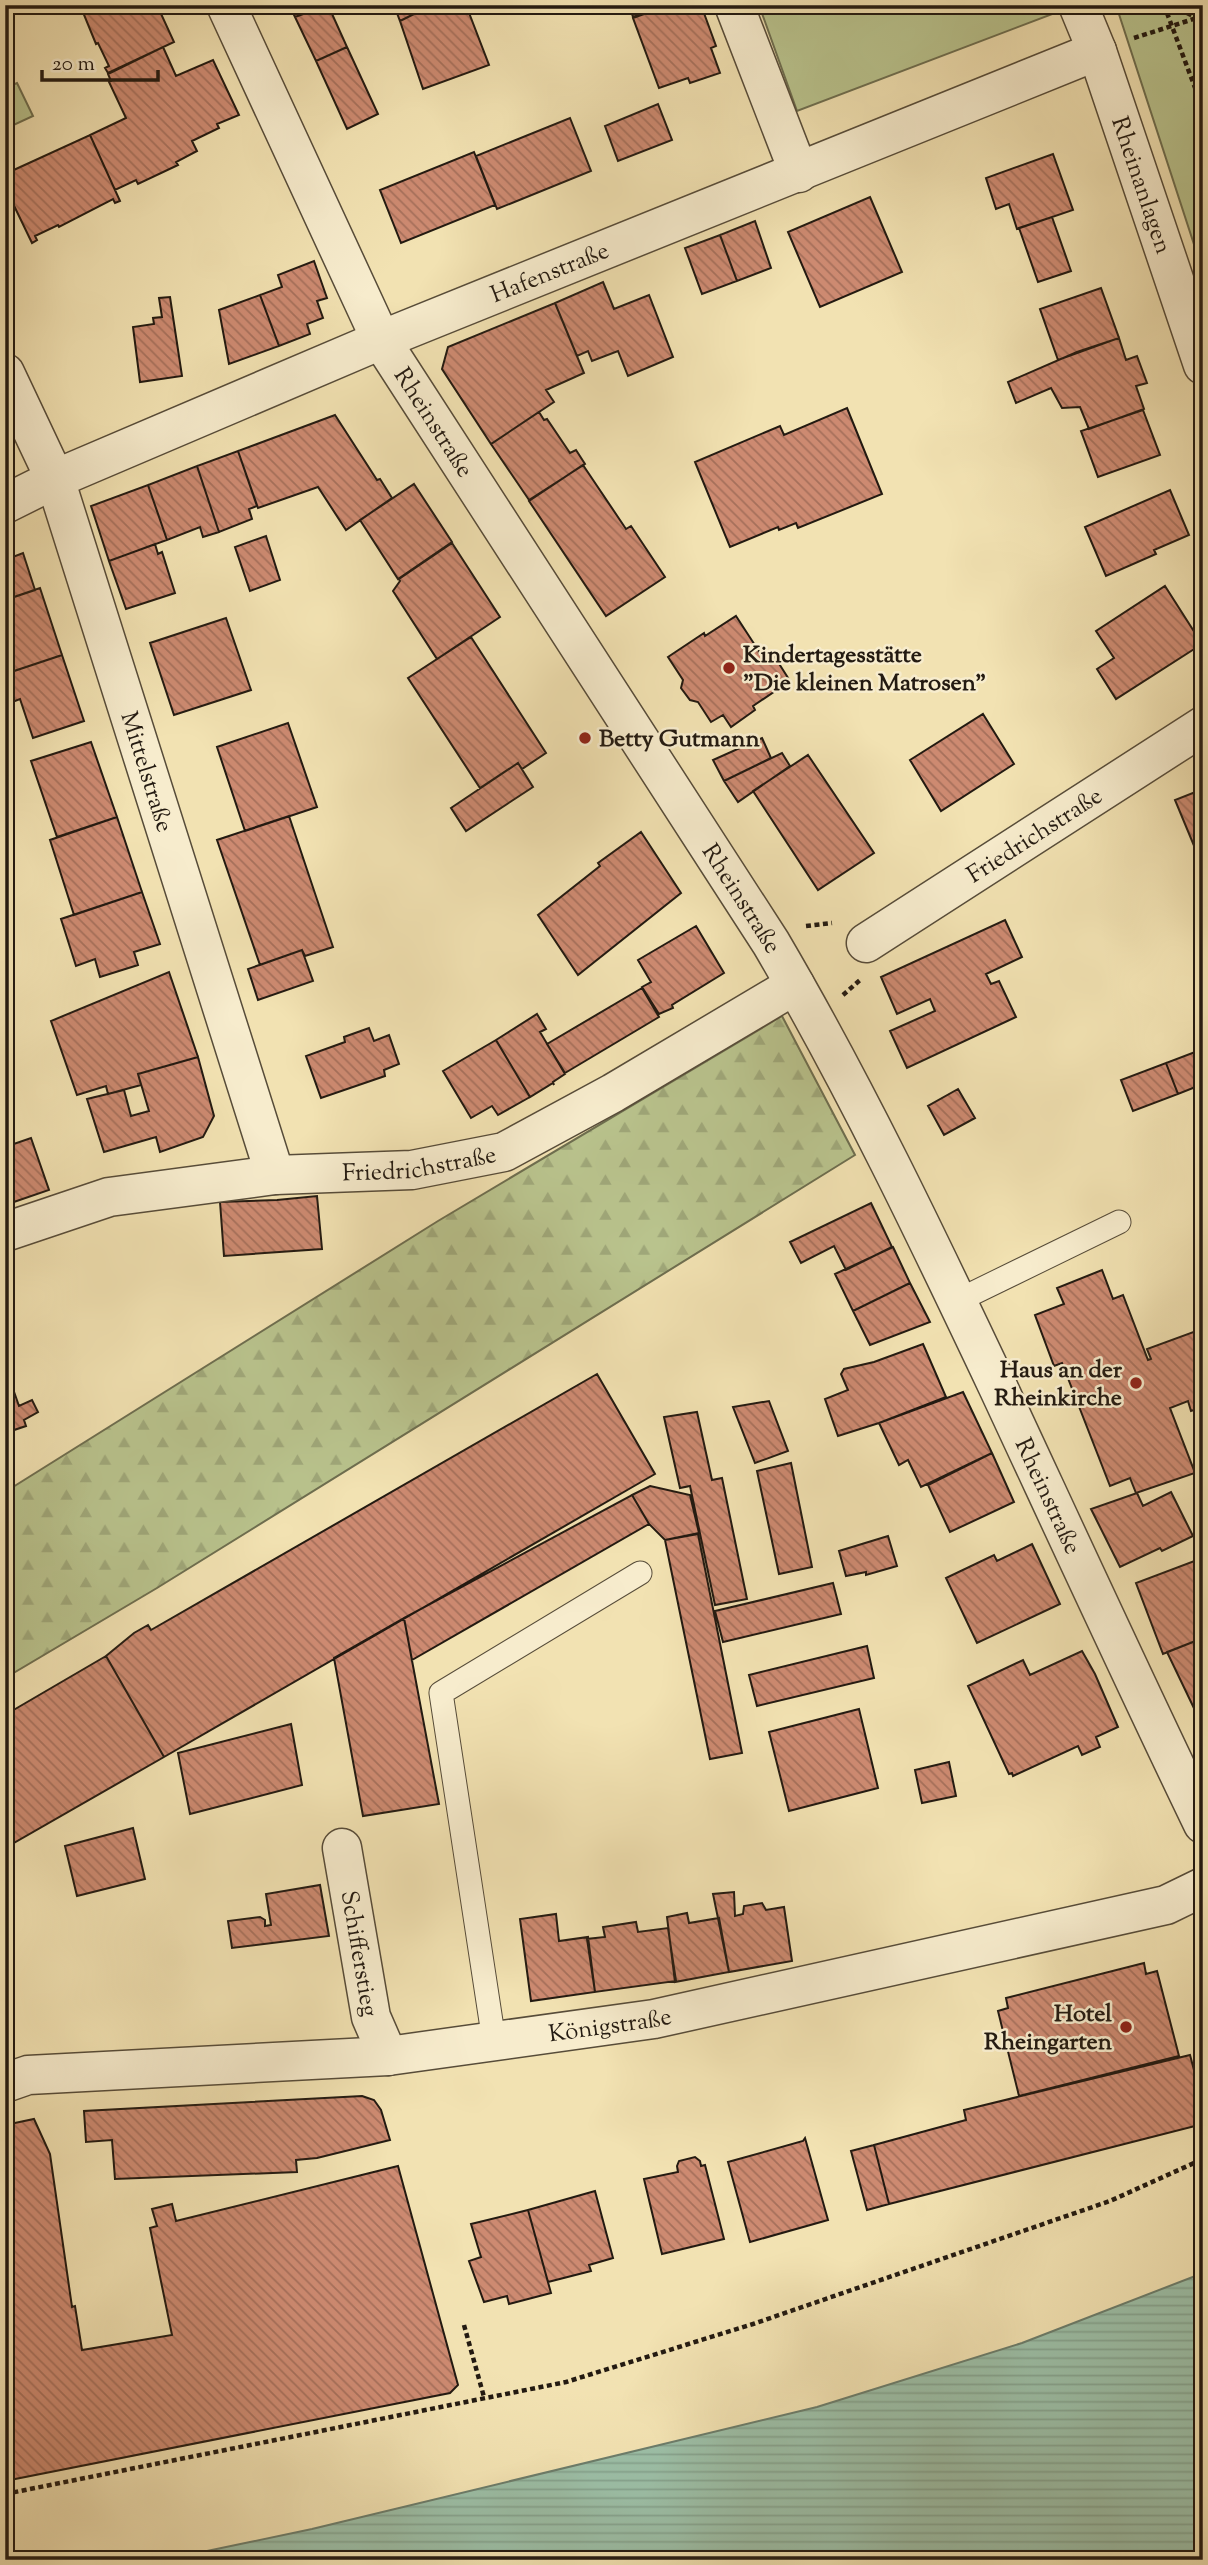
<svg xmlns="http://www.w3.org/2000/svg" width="1208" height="2565" font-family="'Sorts Mill Goudy',serif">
  <defs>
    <pattern id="forest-firs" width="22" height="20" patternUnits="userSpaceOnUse" patternTransform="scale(1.75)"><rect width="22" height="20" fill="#b9c38d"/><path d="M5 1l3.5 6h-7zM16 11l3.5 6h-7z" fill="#9fa779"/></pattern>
    <pattern id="water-rules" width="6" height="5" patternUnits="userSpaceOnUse" patternTransform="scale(1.75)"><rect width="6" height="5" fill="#9cbfa7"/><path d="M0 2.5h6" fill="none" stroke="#86a48f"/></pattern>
    <pattern id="building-back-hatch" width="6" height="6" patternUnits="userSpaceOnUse" patternTransform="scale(1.75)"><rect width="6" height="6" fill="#cd8a71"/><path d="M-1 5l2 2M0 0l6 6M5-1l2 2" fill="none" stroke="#a6705b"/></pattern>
  </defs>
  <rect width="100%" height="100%" fill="#f2e2b2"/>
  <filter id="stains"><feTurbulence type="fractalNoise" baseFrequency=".00286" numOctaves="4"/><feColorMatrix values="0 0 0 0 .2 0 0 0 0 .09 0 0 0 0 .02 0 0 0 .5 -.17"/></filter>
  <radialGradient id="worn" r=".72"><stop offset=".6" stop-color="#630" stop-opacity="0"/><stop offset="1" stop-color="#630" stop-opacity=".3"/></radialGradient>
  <path fill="#b9c38d" stroke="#6e6e4f" stroke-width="2" d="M759 5H1076L797 111Z
    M1116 5H1203V272Z
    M17 83 33 116 5 129V88Z"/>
  <path fill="url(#forest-firs)" stroke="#6e6e4f" stroke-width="2" d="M782 1016 855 1155 157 1588 5 1678V1492L438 1221Z"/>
  <path fill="url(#water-rules)" stroke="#6c7d6b" stroke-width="2" d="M1203 2273V2560H164L312 2529 817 2407 1022 2343Z"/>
  <path fill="url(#building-back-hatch)" stroke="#231a11" stroke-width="2" d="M80 5H157L174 42 108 73 105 68 109 66 98 43 96 44Z
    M289 5H327L295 17Z
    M328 5 347 47 316 61 295 17Z
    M394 5H432L400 21Z
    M432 5H466L489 65 423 89 400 21Z
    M629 5H667L633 17Z
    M669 5H701L716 46 711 48 720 73 690 83 688 78 659 88 633 18Z
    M163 47 176 76 213 60 239 115 217 124 219 128 192 141 197 151 176 162 178 165 138 184 136 180 115 190 90 135 126 118 109 82 111 81 108 74Z
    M347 47 378 114 347 129 316 61Z
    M658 104 672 140 618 161 605 126Z
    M570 118 591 171 497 209 476 156Z
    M90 135 120 201 115 203 113 199 59 227 58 225 35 236 37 240 32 243 5 187V174Z
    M474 152 495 205 401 243 380 190Z
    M1053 154 1073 210 1017 229 1009 204 996 209 986 178Z
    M870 197 902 272 820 307 788 232Z
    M1052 217 1071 271 1038 282 1019 228Z
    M755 221 771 268 737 281 720 235Z
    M720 235 737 281 702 294 685 248Z
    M314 261 327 298 317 301 323 318 307 324 310 334 279 346 260 295 282 287 278 275Z
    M603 282 614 309 649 295 673 357 628 376 618 351 592 361 588 351 577 356 555 303Z
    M1101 288 1119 338 1058 360 1040 309Z
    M260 295 279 346 229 364 219 310Z
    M170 297 182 376 140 382 133 327 154 324 153 318 162 317 159 298Z
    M555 303 584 373 546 390 554 402 491 444 442 369 448 347Z
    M1119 338 1126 360 1137 356 1147 383 1136 386 1144 409 1089 429 1080 407 1062 408 1051 388 1016 403 1008 382 1077 352Z
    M847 408 882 494 798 528 796 523 779 530 778 527 730 547 695 462 780 426 784 435Z
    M1143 410 1160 455 1098 477 1081 431Z
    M539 412 544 420 547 419 570 453 576 450 585 464 529 500 491 444Z
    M335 415 377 480 380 479 392 498 346 530 318 487 258 508 238 451Z
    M238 451 257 506 249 509 252 519 219 532 197 466Z
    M583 465 626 529 631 526 665 577 606 616 529 501Z
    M197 466 219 532 203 537 200 527 167 540 148 485Z
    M414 484 452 542 398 579 360 520Z
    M148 485 167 540 109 561 91 506Z
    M1170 490 1189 535 1154 550 1156 554 1106 576 1085 527Z
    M266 536 280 580 250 591 235 547Z
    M452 543 500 617 437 659 393 591 400 581 399 579Z
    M155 544 158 554 162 552 175 593 126 609 109 561Z
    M23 553 35 590 5 600V560Z
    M1165 586 1202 644 1116 699 1097 669 1114 658 1096 631Z
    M40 588 62 655 5 674V600Z
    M736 616 762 656 771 651 790 681 753 706 755 710 731 727 723 715 711 722 698 702 690 700 681 688 683 680 668 657 704 633 705 636Z
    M226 618 251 690 174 715 150 643Z
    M471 637 546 753 522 769 518 763 480 788 408 678Z
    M62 655 84 721 33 738 20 699 7 704 5 674Z
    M983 714 1014 764 941 811 910 760Z
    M288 723 317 807 245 831 217 747Z
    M762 738 771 758 724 781 713 760Z
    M91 742 117 817 57 837 31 761Z
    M782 753 790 766 738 802 724 781Z
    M808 755 874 853 818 890 753 791Z
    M518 763 533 787 466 831 451 808Z
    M1203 789V865H1202L1175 800Z
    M289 816 333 947 305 956 302 950 260 965 217 840Z
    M117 817 142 892 74 915 50 840Z
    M641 832 681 893 578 975 538 915 600 866 598 863Z
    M142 892 160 944 134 952 138 965 100 977 95 959 76 966 61 919Z
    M1005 920 1022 957 986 974 991 984 999 981 1016 1017 907 1068 890 1031 935 1011 930 999 897 1014 881 977Z
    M696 926 724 973 672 1005 673 1008 659 1014 642 987 651 982 638 960Z
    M302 950 313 981 258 1000 248 969Z
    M169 972 198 1057 138 1074 141 1085 108 1094 106 1086 77 1095 51 1021Z
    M642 988 659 1017 565 1073 547 1044Z
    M537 1014 546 1029 540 1032 565 1074 553 1082 554 1085 553 1083 530 1097 496 1040Z
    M369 1028 374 1041 389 1035 399 1064 384 1070 385 1076 321 1098 306 1056 345 1042 344 1037Z
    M496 1040 530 1097 498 1115 492 1106 471 1118 443 1071Z
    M1203 1049V1084L1178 1094 1166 1063Z
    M198 1057 214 1116 203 1137 160 1152 156 1137 104 1152 87 1099 124 1090 131 1116 149 1111 138 1074Z
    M1166 1063 1178 1094 1133 1111 1121 1080Z
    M958 1089 975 1118 944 1135 928 1106Z
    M31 1138 49 1190 5 1205V1147Z
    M317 1196 322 1249 224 1256 220 1202 277 1200Z
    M871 1203 892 1247 846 1270 834 1246 801 1263 790 1242Z
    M893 1247 910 1283 853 1311 835 1274Z
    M1102 1270 1113 1299 1123 1295 1148 1360 1151 1359 1147 1349 1202 1329 1197 1315 1203 1313V1407L1191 1411 1188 1401 1170 1408 1195 1473 1136 1493 1130 1478 1110 1486 1062 1363 1054 1366 1035 1315 1064 1304 1057 1288Z
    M910 1283 930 1322 870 1345 853 1311Z
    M923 1344 946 1397 879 1423 838 1436 825 1399 848 1390 841 1374 844 1369 874 1362Z
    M5 1366 19 1406 32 1400 38 1412 24 1420 26 1426 5 1433Z
    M597 1374 655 1474 164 1757 106 1656 134 1633 148 1625 151 1630Z
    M963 1392 992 1453 921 1487 908 1460 899 1465 879 1423Z
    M769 1401 788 1451 755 1463 733 1407Z
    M697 1412 712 1480 722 1478 747 1599 715 1605 690 1486 680 1488 664 1417Z
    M992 1453 1014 1502 950 1532 928 1485Z
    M791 1463 812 1567 779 1574 757 1471Z
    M650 1486 690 1495 699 1533 665 1540 649 1524 632 1495Z
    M1171 1492 1193 1536 1162 1551 1160 1548 1120 1567 1091 1509 1137 1493 1143 1506Z
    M632 1495 649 1524 412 1660 404 1618Z
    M698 1534 742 1753 710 1759 665 1540Z
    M888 1536 897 1566 866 1575V1572L846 1576 839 1551Z
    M1032 1544 1060 1604 977 1643 946 1578 994 1555 997 1561Z
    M1197 1560 1203 1575V1638L1163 1654 1136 1583Z
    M833 1583 841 1614 723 1642 715 1611Z
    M404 1618 439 1804 363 1816 334 1658Z
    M1203 1638V1727L1167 1652Z
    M867 1646 874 1678 757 1706 749 1675Z
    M1082 1651 1095 1674 1118 1727 1096 1737 1100 1747 1082 1755 1078 1746 1013 1776 1012 1773 1009 1774 968 1686 1023 1660 1030 1675Z
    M106 1656 164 1757 5 1848V1715Z
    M859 1709 878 1788 789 1811 769 1732Z
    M291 1724 302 1785 190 1814 178 1753Z
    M949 1762 956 1796 922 1803 915 1770Z
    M133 1828 145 1879 77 1896 65 1846Z
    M320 1885 329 1936 232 1948 228 1921 260 1917 265 1920V1926L271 1925 266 1894Z
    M734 1892 735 1916 743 1914 744 1906 762 1903 766 1910 784 1907 792 1961 729 1972 713 1894Z
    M687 1913 689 1923 719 1918 729 1972 675 1982 667 1917Z
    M556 1914 559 1941 588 1937 595 1992 531 2001 520 1919Z
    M636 1922 638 1932 668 1928 676 1981 595 1992 587 1939 605 1937 603 1927Z
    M1144 1963 1146 1974 1157 1971 1179 2056 1019 2096 998 2011 1008 2008 1006 1998Z
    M1190 2055 1203 2104V2124L889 2204 874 2145 966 2120 964 2110Z
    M362 2096 374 2100 381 2110 390 2140 317 2158 296 2160 297 2172 115 2179 112 2140 86 2142 84 2111Z
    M34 2119 50 2154 72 2307 75 2306 82 2350 172 2335 150 2228 157 2226 152 2209 172 2204 176 2221 398 2166 458 2385 450 2393 5 2481V2125Z
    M805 2138 828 2220 750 2242 728 2162 803 2141Z
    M874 2145 889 2204 867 2210 851 2151Z
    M695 2157 700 2161 701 2166 705 2165 724 2239 662 2254 644 2179 678 2172 677 2166 679 2161Z
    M595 2191 613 2258 589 2265 591 2271 548 2282 528 2210Z
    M528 2210 551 2293 509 2304 507 2296 484 2302 469 2261 481 2257 471 2224Z"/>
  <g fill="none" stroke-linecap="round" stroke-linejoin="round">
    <defs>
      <path id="service" d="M957 1301 1119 1222
        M494 2041 441 1693 640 1573"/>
      <g id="minor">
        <path id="s1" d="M226 5 381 340 771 943C855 1086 927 1237 998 1387 1066 1533 1133 1679 1203 1824"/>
        <path d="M734 5 799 173"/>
        <path id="s2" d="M1078 5 1097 51 1203 365"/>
        <path id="s3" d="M5 373 55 479 275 1175"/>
        <path id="s4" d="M5 504 55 479 381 340 1097 51"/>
        <path id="s5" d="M866 943 1203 726"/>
        <path id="s6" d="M5 1232 109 1197 275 1175 412 1170 504 1152 613 1093 795 985"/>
        <path id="s7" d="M342 1848 371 2017 388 2056"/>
        <path id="s8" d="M5 2083 28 2075 388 2056 654 2019 1166 1905 1203 1887"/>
      </g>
    </defs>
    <use href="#service" stroke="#574c39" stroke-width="25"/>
    <use href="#minor" stroke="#574c39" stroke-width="41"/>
    <path stroke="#231a11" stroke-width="4.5" stroke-dasharray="5 3.5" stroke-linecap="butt" d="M1164 5 1203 109
      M1172 5 1193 16
      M1134 38 1203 16
      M806 926 832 923
      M843 995 860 980
      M464 2325 484 2397
      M5 2494 566 2382 753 2324 1110 2201 1203 2159"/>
    <use href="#service" stroke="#f7eccd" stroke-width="23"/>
    <use href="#minor" stroke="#f7eccd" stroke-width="38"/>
  </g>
  <g fill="#8f2418" stroke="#f7eccd" stroke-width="2.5">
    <circle cx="729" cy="668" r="7"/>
    <circle cx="585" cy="738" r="7"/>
    <circle cx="1136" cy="1383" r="7"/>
    <circle cx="1126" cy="2027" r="7"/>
  </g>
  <g text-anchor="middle" stroke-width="5" stroke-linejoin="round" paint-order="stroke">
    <g font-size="24" fill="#231a11" stroke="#f7eccd">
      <text dy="8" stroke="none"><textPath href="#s2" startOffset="191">Rheinanlagen</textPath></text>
      <text dy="8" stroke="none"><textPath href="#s4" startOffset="592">Hafenstraße</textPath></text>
      <text dy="8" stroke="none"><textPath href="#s1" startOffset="467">Rheinstraße</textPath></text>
      <text dy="8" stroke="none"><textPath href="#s3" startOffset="424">Mittelstraße</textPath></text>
      <text dy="8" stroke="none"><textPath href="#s5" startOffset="200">Friedrichstraße</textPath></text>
      <text dy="8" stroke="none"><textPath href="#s1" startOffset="1034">Rheinstraße</textPath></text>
      <text dy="8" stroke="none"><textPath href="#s6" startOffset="422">Friedrichstraße</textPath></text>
      <text dy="8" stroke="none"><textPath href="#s1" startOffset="1706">Rheinstraße</textPath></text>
      <text dy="8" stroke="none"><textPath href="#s7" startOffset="107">Schifferstieg</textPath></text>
      <text dy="8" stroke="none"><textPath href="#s8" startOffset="609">Königstraße</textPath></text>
    </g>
    <g font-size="24" font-weight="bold" fill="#231a11" stroke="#f7eccd" text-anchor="start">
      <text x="743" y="662">Kindertagesstätte<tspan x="743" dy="28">"Die kleinen Matrosen"</tspan></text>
      <text x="599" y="746">Betty Gutmann</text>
      <text x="1122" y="1377" text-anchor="end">Haus an der<tspan x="1122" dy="28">Rheinkirche</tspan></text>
      <text x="1112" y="2021" text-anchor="end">Hotel<tspan x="1112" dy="28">Rheingarten</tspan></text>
    </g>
  </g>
  <rect width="1208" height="2565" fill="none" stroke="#f2e2b2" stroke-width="28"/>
  <rect x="7" y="7" width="1194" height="2551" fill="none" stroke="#231a11" stroke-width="3.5"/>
  <rect x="14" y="14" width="1180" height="2537" fill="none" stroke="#231a11" stroke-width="2"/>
  <path d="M42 70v10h116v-10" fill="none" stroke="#231a11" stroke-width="3.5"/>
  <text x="52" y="70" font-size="21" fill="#231a11" stroke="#f7eccd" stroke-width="5" paint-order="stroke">20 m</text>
  <rect width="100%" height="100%" filter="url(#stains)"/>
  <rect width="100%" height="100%" fill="url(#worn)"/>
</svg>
